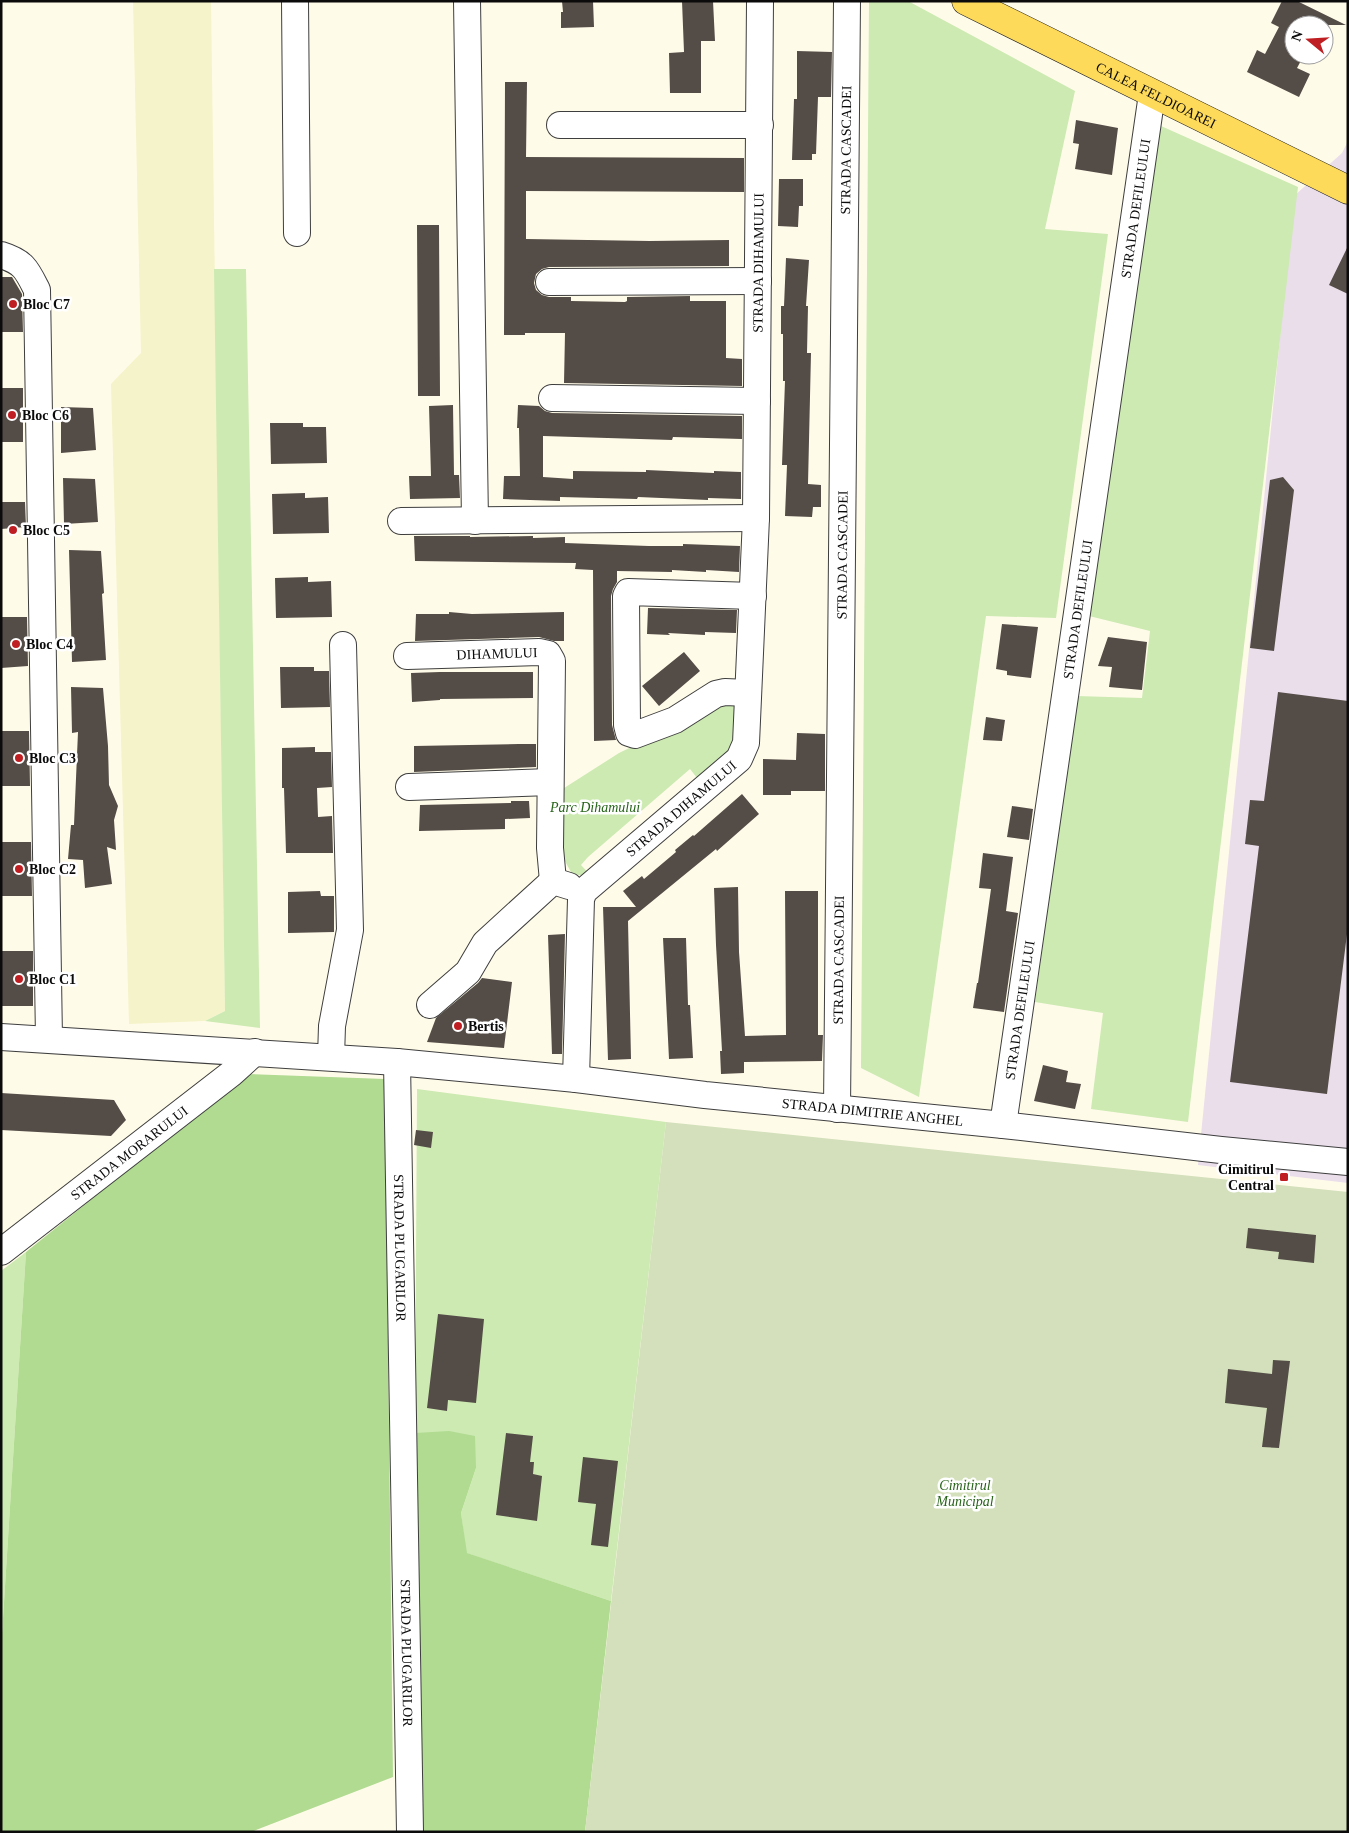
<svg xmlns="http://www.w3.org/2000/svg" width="1349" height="1833" font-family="'Times New Roman',serif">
  <rect width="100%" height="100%" fill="#fffbe9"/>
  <path fill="#eadeeb" d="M1348 141V1183L1198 1165 1294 196 1342 153Z"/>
  <path fill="#f5f3c9" d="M133 1H211L225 1011 205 1021 129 1024 111 384 141 353Z"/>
  <path fill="#cdeab2" d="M869 1H908L1075 91 1045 229 1108 234 1056 618 986 616 919 1097 861 1068Z
    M1161 126 1298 187 1188 1122 1091 1109 1103 1013 1035 1002 1077 696 1142 698 1150 631 1089 616Z
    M214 269H246L260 1028 205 1021 225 1011Z
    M736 696V755L701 783 690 769 588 857 581 865 592 877 572 874 559 850 561 790 619 753Z
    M417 1089 666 1122 611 1601 466 1553 461 1513 476 1468 415 1433Z
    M26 1252 1 1650V1271Z"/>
  <path fill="#b0db91" d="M247 1074 385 1079 393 1777 251 1832H1V1650L26 1252Z
    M449 1431 475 1436 476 1468 461 1513 467 1553 611 1601 585 1832H416L415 1433Z"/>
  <path fill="#d3e0bb" d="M666 1122 1348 1192V1832H585Z"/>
  <path fill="#544c47" d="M562 1H593L594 27 561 28V12H563Z
    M682 1H713L715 41H701V93H670L669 53 684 52Z
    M1282 1H1297L1346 25H1294V55H1304L1297 68 1310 74 1299 97 1247 72 1257 50 1265 54 1279 27 1271 23Z
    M797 51 832 52 831 97H818L816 154H812V160H792L794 99H797Z
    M505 82H527L526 157 744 158V192L526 191V239L650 241 729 240V266L549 267 542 269 536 274 534 283 536 290 542 295 549 297H571V301L625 302 627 301V297L690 296V301H726V358L742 359V386L564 383 565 333H525V335H504Z
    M1076 120 1118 128 1112 175 1075 169 1079 144 1073 143Z
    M779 179H803V206H799L798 227 778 226Z
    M417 225H439L440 396H418Z
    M1348 246V294L1329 285Z
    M786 258 809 260 806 306H808L807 353H811L808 484 821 485V507H813L812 517 785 516 787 465H782L785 381H783V334H781V306H784Z
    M1 277H12L22 294 23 332H1Z
    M1 388H23V442H1Z
    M453 405 454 475H459L460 498 410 499 409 476H431L429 406Z
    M518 405 539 406 545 411 552 413 742 416V439L673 437 672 440 543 436V477L573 479V471L646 472V470L714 473V471L741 472V499L708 498V500L638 497 637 499 560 497V501L503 499 504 476H520L519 428H517Z
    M61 407 93 408 96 450 61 453Z
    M270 423H303V427H326L327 463 271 464Z
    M1283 477 1294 490 1274 651 1250 648 1270 480Z
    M63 478 95 479 98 522 64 524Z
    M305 493V498L328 497 329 533 273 534 272 494Z
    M1 502H25L26 527 1 529Z
    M414 536H470V537L533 536V538L565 537V543L649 546H683V544L740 546 739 572 706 570V572L672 570V572L617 571V582L613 589 611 596 612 725 616 740 594 741 593 570 575 569 576 563 415 561Z
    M69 550 101 551 104 593 102 594 106 660 72 662Z
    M308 577V582L331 581 332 617 276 618 275 578Z
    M648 608 737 610 736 633 705 632V635L668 633 670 635 647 634Z
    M449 612 472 614 564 612V641H554L539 637 415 641 416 614H449Z
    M1 617H27L28 666 1 668Z
    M1002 624 1038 627 1031 678 1007 675V671L996 669Z
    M1108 637 1147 642 1142 690 1109 687 1112 667 1098 666Z
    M684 652 700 671 659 706 642 686Z
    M280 667H314V671H329L330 707 281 708Z
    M440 672H533V698L440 699V700L412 702 411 673Z
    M71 687 103 688 108 746 109 785 118 806 114 820 116 850 107 847 112 884 85 888 83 860 68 859 71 825H74L78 732 72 733Z
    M1278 692 1348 701V926L1327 1094 1230 1082 1259 846 1245 844 1250 800 1264 801Z
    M986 717 1005 720 1002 741 983 740Z
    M1 731H29L30 786H1Z
    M797 733 825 734V791H791V795H763V759L796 760Z
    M519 744H536V767L414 772V746Z
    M315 747V752H331L332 787 317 788 318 817 332 816 333 853H286L284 788H282V748Z
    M742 794 759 814 717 851 716 849 628 921 631 1059 608 1060 603 907H636L623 891 642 876 644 879 676 852 675 850 693 835 694 836Z
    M511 801H529L530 818 505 819V829L419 831 420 805 511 803Z
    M1012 806 1033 809 1029 840 1007 837Z
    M1 842H31L32 896H1Z
    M983 853 1013 857 1006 911 1018 913 1004 1012 973 1008 977 983H978L991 889 979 888Z
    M738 887 739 952 745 1036 786 1035 785 891H818V1035H823L822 1061 744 1062V1073L721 1074 720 1051H722L716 945 714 888Z
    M320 891 321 896H334V932L288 933V892Z
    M565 934 562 1054H552L548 935Z
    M663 938H686L688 1005H690L693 1058 669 1059Z
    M1 951H33V1006H1Z
    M482 978 512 982 504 1048 427 1042 436 1018 478 983Z
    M1043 1065 1068 1071 1066 1082 1081 1084 1075 1109 1034 1101Z
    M1 1093 114 1100 126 1120 111 1136 1 1130Z
    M416 1130 433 1132 431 1148 414 1145Z
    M1248 1228 1316 1235 1314 1263 1278 1259 1279 1252 1246 1248Z
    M438 1314 484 1319 476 1403 448 1400 447 1411 427 1408Z
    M1273 1360 1290 1361 1279 1448 1262 1447 1267 1408 1225 1403 1228 1369 1272 1374Z
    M506 1433 533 1436 530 1462H534L533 1474 542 1476 537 1521 496 1515Z
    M583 1457 618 1461 608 1547 591 1545 596 1504 578 1502Z"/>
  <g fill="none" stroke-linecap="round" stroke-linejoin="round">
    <defs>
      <g id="minor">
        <path d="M295 1 297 233"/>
        <path d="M467 1 475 521"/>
        <path d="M560 125H760"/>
        <path d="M1 255C24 262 27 270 37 290L49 1039"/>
        <path d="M549 282 758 281"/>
        <path d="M552 398 757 401"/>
        <path d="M401 521 756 518"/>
        <path id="s1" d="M407 656 539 652 548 654 552 661 550 848 553 881"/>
        <path d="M748 693 725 692 716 694 675 720 635 735 629 733 627 725 626 596 628 592 753 596"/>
        <path d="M409 787 550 782"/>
        <path d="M430 1005 468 972 485 943 553 881 569 886"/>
        <path id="s2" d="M1 1037 397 1062 576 1079 705 1095 1003 1125 1221 1150 1348 1162"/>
        <path d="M331 1057 332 1026 350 930 343 645"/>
        <path id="s3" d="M397 1062 410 1832"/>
        <path id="s4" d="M576 1079 581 899 584 891 739 759 746 743 756 518 760 1"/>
        <path id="s5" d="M837 1109 847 1"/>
        <path id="s6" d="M1003 1125 1152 94"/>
        <path id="s7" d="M1 1252 232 1073 255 1052"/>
      </g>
      <g id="major">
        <path id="s8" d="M966 1 1348 190"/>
      </g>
    </defs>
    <use href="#minor" stroke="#3e3e3e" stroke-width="28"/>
    <use href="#major" stroke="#1c1c1c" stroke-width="29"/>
    <use href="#minor" stroke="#fff" stroke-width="26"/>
    <use href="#major" stroke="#feda5a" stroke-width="28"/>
  </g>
  <g fill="#bf1f22" stroke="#fff" stroke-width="2">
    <circle cx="13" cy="304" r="5"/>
    <circle cx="12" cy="415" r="5"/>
    <circle cx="13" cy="530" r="5"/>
    <circle cx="16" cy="644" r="5"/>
    <circle cx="19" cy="758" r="5"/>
    <circle cx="19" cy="869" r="5"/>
    <circle cx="19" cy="979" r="5"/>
    <circle cx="458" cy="1026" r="5"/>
    <rect x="1279" y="1172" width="10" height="10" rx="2.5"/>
  </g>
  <g text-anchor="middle" stroke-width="5" stroke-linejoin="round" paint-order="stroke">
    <g font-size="14" fill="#0b0b0b" stroke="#fff">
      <text dy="5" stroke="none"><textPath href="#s8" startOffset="212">CALEA FELDIOAREI</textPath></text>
      <text dy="5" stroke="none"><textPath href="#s5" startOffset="959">STRADA CASCADEI</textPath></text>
      <text dy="5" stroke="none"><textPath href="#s6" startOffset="926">STRADA DEFILEULUI</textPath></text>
      <text dy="5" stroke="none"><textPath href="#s4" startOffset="890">STRADA DIHAMULUI</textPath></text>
      <text dy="5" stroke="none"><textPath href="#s5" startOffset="554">STRADA CASCADEI</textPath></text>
      <text dy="5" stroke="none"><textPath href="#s6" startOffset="521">STRADA DEFILEULUI</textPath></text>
      <text dy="5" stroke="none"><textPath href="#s1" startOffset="90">DIHAMULUI</textPath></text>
      <text dy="5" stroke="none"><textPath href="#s4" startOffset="316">STRADA DIHAMULUI</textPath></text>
      <text dy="5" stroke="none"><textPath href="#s5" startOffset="149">STRADA CASCADEI</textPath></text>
      <text dy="5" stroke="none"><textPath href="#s6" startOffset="116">STRADA DEFILEULUI</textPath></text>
      <text dy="5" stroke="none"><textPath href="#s2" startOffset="875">STRADA DIMITRIE ANGHEL</textPath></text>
      <text dy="5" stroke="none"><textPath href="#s7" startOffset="162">STRADA MORARULUI</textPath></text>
      <text dy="5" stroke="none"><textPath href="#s3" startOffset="186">STRADA PLUGARILOR</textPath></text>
      <text dy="5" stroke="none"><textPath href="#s3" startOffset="591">STRADA PLUGARILOR</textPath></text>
    </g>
    <g font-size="14" font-weight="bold" fill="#0b0b0b" stroke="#fff" text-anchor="start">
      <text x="23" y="309">Bloc C7</text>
      <text x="22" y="420">Bloc C6</text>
      <text x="23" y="535">Bloc C5</text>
      <text x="26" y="649">Bloc C4</text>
      <text x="29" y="763">Bloc C3</text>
      <text x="29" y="874">Bloc C2</text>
      <text x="29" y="984">Bloc C1</text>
      <text x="468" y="1031">Bertis</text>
      <text x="1274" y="1174" text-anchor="end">Cimitirul<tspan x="1274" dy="16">Central</tspan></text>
    </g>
    <g font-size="14" font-style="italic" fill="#27641a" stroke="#fff">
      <text x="595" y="812">Parc Dihamului</text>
      <text x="965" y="1490">Cimitirul<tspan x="965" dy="16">Municipal</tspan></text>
    </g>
  </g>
  <rect width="1349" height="1833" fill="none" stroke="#0b0b0b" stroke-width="5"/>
  <g transform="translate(1309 40) rotate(288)"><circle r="24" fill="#ffffff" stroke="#9d9d9d"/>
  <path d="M0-4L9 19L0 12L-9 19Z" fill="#bf1f22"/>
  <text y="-8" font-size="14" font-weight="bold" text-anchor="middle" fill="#0b0b0b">N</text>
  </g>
</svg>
